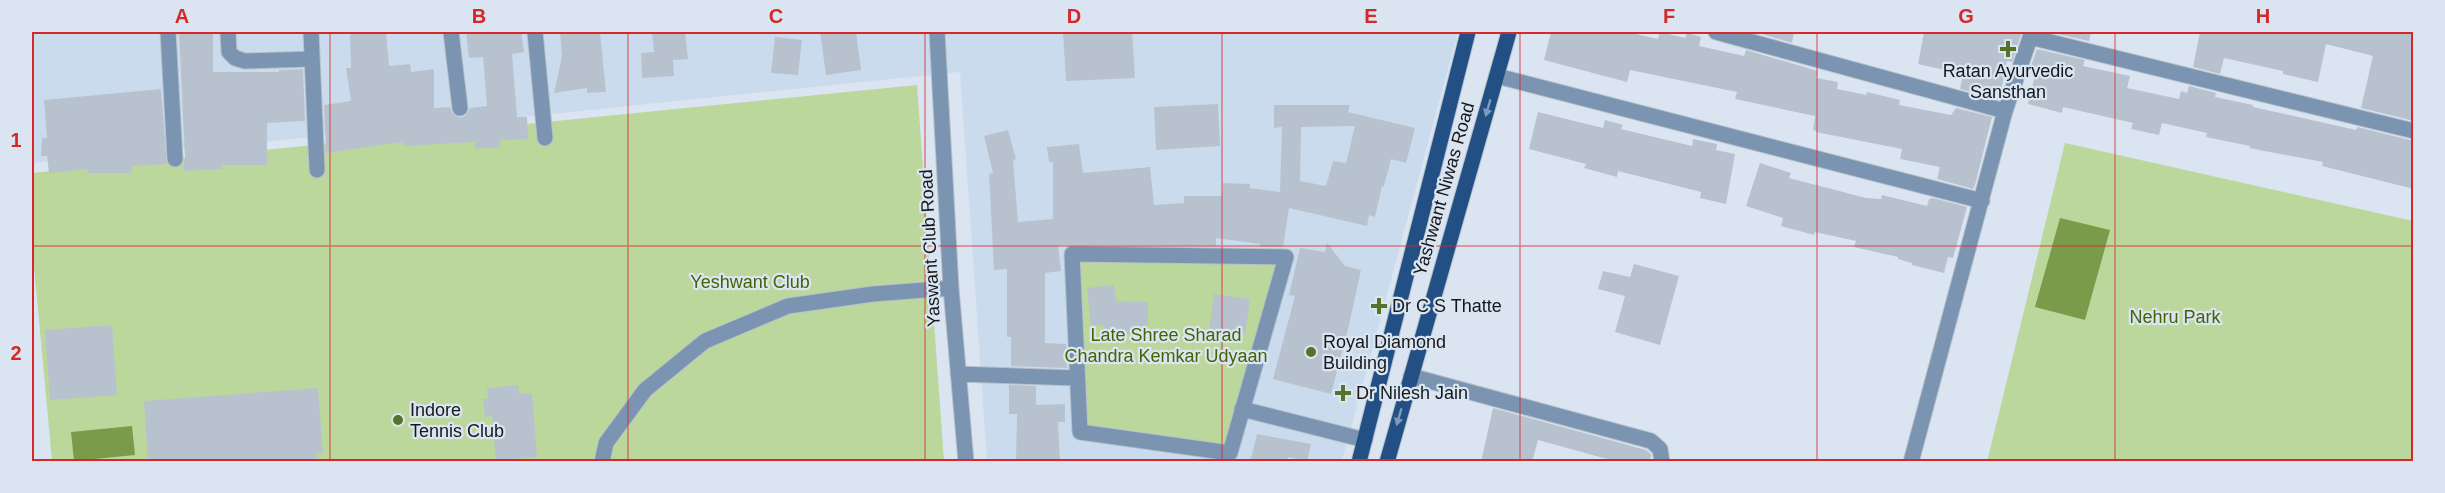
<svg xmlns="http://www.w3.org/2000/svg" width="2445" height="493" font-family="Arial,sans-serif">
  <rect width="100%" height="100%" fill="#dae5f1"/>
  <path fill="#cbdbee" d="M32 32H1458L1342 461H987L960 72 463 123 32 163Z"/>
  <path fill="#bcd79b" d="M917 85 944 461H52L32 245V173Z
    M2065 143 2413 221V461L1987 462Z
    M1072 254 1286 257 1230 453 1080 432Z"/>
  <path fill="#7a9c4a" d="M2060 218 2110 230 2085 320 2035 307Z
    M132 426 135 455 74 461 71 432Z"/>
  <path fill="#b8c2cf" fill-rule="evenodd" d="M179 32H213V72H279V70L303 69 305 121 267 123V165H221L222 169 183 171 185 158Z
    M350 32H386L389 66 410 64 411 72 434 69V108L450 107 453 114 461 118 466 115 470 108 487 106 483 57 469 58 466 32H521L524 52 512 54 517 117H527L528 139 500 140V147L475 149V142L403 146 402 142 326 153 324 105 351 101 346 68H351Z
    M560 32H600L606 92 587 93V88L554 93 562 56Z
    M652 32H685L688 59 673 60 674 76 642 78 641 53 654 52Z
    M820 32H856L861 70 826 75Z
    M1063 32H1132L1135 78 1066 81Z
    M1551 32H1627L1658 39 1660 32 1685 38 1687 33 1701 37 1699 46 1744 56 1746 50 1818 71 1816 78 1838 82 1837 89 1866 95 1867 92 1900 100 1899 105 1951 115 1956 108 1992 117 1975 185 1973 189 1937 179 1940 167 1900 159 1902 149 1816 132 1817 131 1813 130 1815 116 1735 99 1737 92 1630 70 1627 82 1544 60Z
    M1762 32H1794L1792 43 1762 34Z
    M1924 32H2022L2012 62 2007 61 2000 96 1997 95 1996 98 1960 89 1963 74 1918 64Z
    M2049 32H2091L2089 41Z
    M2200 32H2414V121L2361 108 2373 56 2326 44 2318 82 2283 74V71L2224 58 2220 74 2193 67Z
    M775 37 802 40 798 75 771 73Z
    M2037 49 2085 60 2083 66 2130 76 2127 88 2179 99 2181 91 2187 93 2189 86 2216 93 2215 97 2253 105V107L2356 130 2357 127 2414 141V189L2322 166 2323 162 2249 148 2250 146 2206 137 2207 133 2162 123 2159 135 2131 129 2133 123 2063 107 2062 113 2028 104 2037 67 2031 66Z
    M161 89 167 164 132 166V173H88V169L49 173 47 156H41L42 138H47L44 100Z
    M1218 104 1220 146 1156 150 1154 107Z
    M1274 105H1350L1348 112 1415 128 1406 163 1391 159 1384 186H1382L1375 217 1369 215 1367 226 1289 208 1283 247H1260V244L1216 238V246L1058 245 1061 271 1045 273V343L1066 344 1067 368 1011 366V337H1007V269L994 270 989 174 993 173 984 136 1008 130 1016 159 1013 160 1018 222 1053 219V162H1049L1047 147 1079 144 1083 173 1150 167 1154 205 1184 203V196H1222L1223 183 1250 184V188L1280 192 1282 127 1274 128ZM1355 126 1346 163 1333 161 1326 186 1300 181 1301 127Z
    M1538 112 1603 128 1605 120 1623 125 1621 129 1692 146 1693 139 1717 144 1716 150 1735 154 1726 204 1700 198 1701 192 1618 171 1617 177 1584 168 1586 164 1529 149Z
    M1760 163 1791 173 1789 178 1866 198 1881 199 1882 195 1927 206 1929 199 1933 198 1967 207 1953 258 1948 257 1944 273 1912 265V263L1898 259V257L1854 247 1856 241 1815 232 1814 235 1781 226 1783 218 1746 206Z
    M1327 243 1345 266 1361 270 1349 325 1331 394 1273 379 1295 296 1289 295 1300 248 1325 252Z
    M1634 264 1679 276 1660 345 1615 332 1625 296 1598 289 1603 271 1630 277Z
    M1114 285 1116 301 1148 302V333L1115 335 1103 333V325L1091 326 1087 288Z
    M1214 294 1250 299 1245 335 1209 330Z
    M112 325 117 395 50 400 45 330Z
    M518 385 519 394 532 393 537 457 496 461 492 416 485 417 483 399H488L487 388Z
    M1009 385 1036 386V405L1065 404V422H1058L1060 462H1016L1017 414H1009Z
    M318 388 323 453H316L317 462H148L144 401Z
    M1493 408 1646 450 1651 454 1650 462H1618L1538 440 1532 462H1481Z
    M1257 434 1311 444 1307 461 1288 457 1287 462H1250Z"/>
  <g fill="none" stroke-linecap="round" stroke-linejoin="round">
    <defs>
      <path id="minor" d="M168 32 175 159
        M228 32 229 52 235 58 245 61 312 59
        M311 32 317 170
        M451 32 460 108
        M535 32 545 138
        M937 32 951 288 966 462
        M1716 32 2005 111
        M2030 37 2414 131
        M1497 76 1982 201
        M1072 254 1286 257 1230 453 1080 432Z
        M958 374 1076 378
        M1411 376 1651 441 1660 449 1662 462
        M1242 409 1365 440
        M602 462 606 443 645 390 705 341 788 306 873 294 951 288
        M1911 462 2005 111 2032 32"/>
      <path id="major" d="M1359 462 1468 32
        M1387 462 1509 32"/>
    </defs>
    <use href="#minor" stroke="#b6c0cb" stroke-width="17"/>
    <use href="#major" stroke="#b6c0cb" stroke-width="17"/>
    <use href="#minor" stroke="#7b94b1" stroke-width="15"/>
    <use href="#major" stroke="#235084" stroke-width="15"/>
  </g>
  <defs><path id="oneway-solid" d="M-6-.8H1V-3.2L6.5 0L1 3.2V.8H-6Z" transform="scale(1.5)"/></defs>
  <g fill="#7e9aba">
    <use href="#oneway-solid" transform="translate(1488 108) rotate(106)"/>
    <use href="#oneway-solid" transform="translate(1399 417) rotate(106)"/>
  </g>
  <path fill="none" stroke="#d62828" stroke-width="1.5" stroke-opacity="0.55" d="M330 32V462M628 32V462M925 32V462M1222 32V462M1520 32V462M1817 32V462M2115 32V462M32 246H2414"/>
  <g fill="#567429" stroke="#dae5f1" stroke-width="2">
    <path d="M2005 40h6v6h6v6h-6v6h-6v-6h-6v-6h6z"/>
    <path d="M1376 297h6v6h6v6h-6v6h-6v-6h-6v-6h6z"/>
    <circle cx="1311" cy="352" r="6"/>
    <path d="M1340 384h6v6h6v6h-6v6h-6v-6h-6v-6h6z"/>
    <circle cx="398" cy="420" r="6"/>
  </g>
  <g text-anchor="middle" stroke-width="4.5" stroke-linejoin="round" paint-order="stroke">
    <g font-size="18" fill="#14181c" stroke="#dae5f1" text-anchor="start">
      <text x="2008" y="77" text-anchor="middle">Ratan Ayurvedic<tspan x="2008" dy="21">Sansthan</tspan></text>
      <text x="1392" y="312">Dr C S Thatte</text>
      <text x="1323" y="348">Royal Diamond<tspan x="1323" dy="21">Building</tspan></text>
      <text x="1356" y="399">Dr Nilesh Jain</text>
      <text x="410" y="416">Indore<tspan x="410" dy="21">Tennis Club</tspan></text>
    </g>
    <g font-size="18" fill="#14181c" stroke="#dae5f1">
      <text transform="translate(1444 189) rotate(-74)" y="6">Yashwant Niwas Road</text>
      <text transform="translate(930 248) rotate(-93)" y="6">Yaswant Club Road</text>
    </g>
    <g font-size="18" fill="#446305" stroke="#dae5f1">
      <text x="750" y="288">Yeshwant Club</text>
      <text x="2175" y="323">Nehru Park</text>
      <text x="1166" y="341">Late Shree Sharad<tspan x="1166" dy="21">Chandra Kemkar Udyaan</tspan></text>
    </g>
  </g>
  <rect width="2445" height="493" fill="none" stroke="#dae5f1" stroke-width="66"/>
  <rect x="33" y="33" width="2379" height="427" fill="none" stroke="#d62828" stroke-width="2"/>
  <g font-size="20" text-anchor="middle" font-weight="bold" fill="#d62828">
    <text x="182" y="23">A</text>
    <text x="479" y="23">B</text>
    <text x="776" y="23">C</text>
    <text x="1074" y="23">D</text>
    <text x="1371" y="23">E</text>
    <text x="1669" y="23">F</text>
    <text x="1966" y="23">G</text>
    <text x="2263" y="23">H</text>
    <text x="16" y="147">1</text>
    <text x="16" y="360">2</text>
  </g>
</svg>
